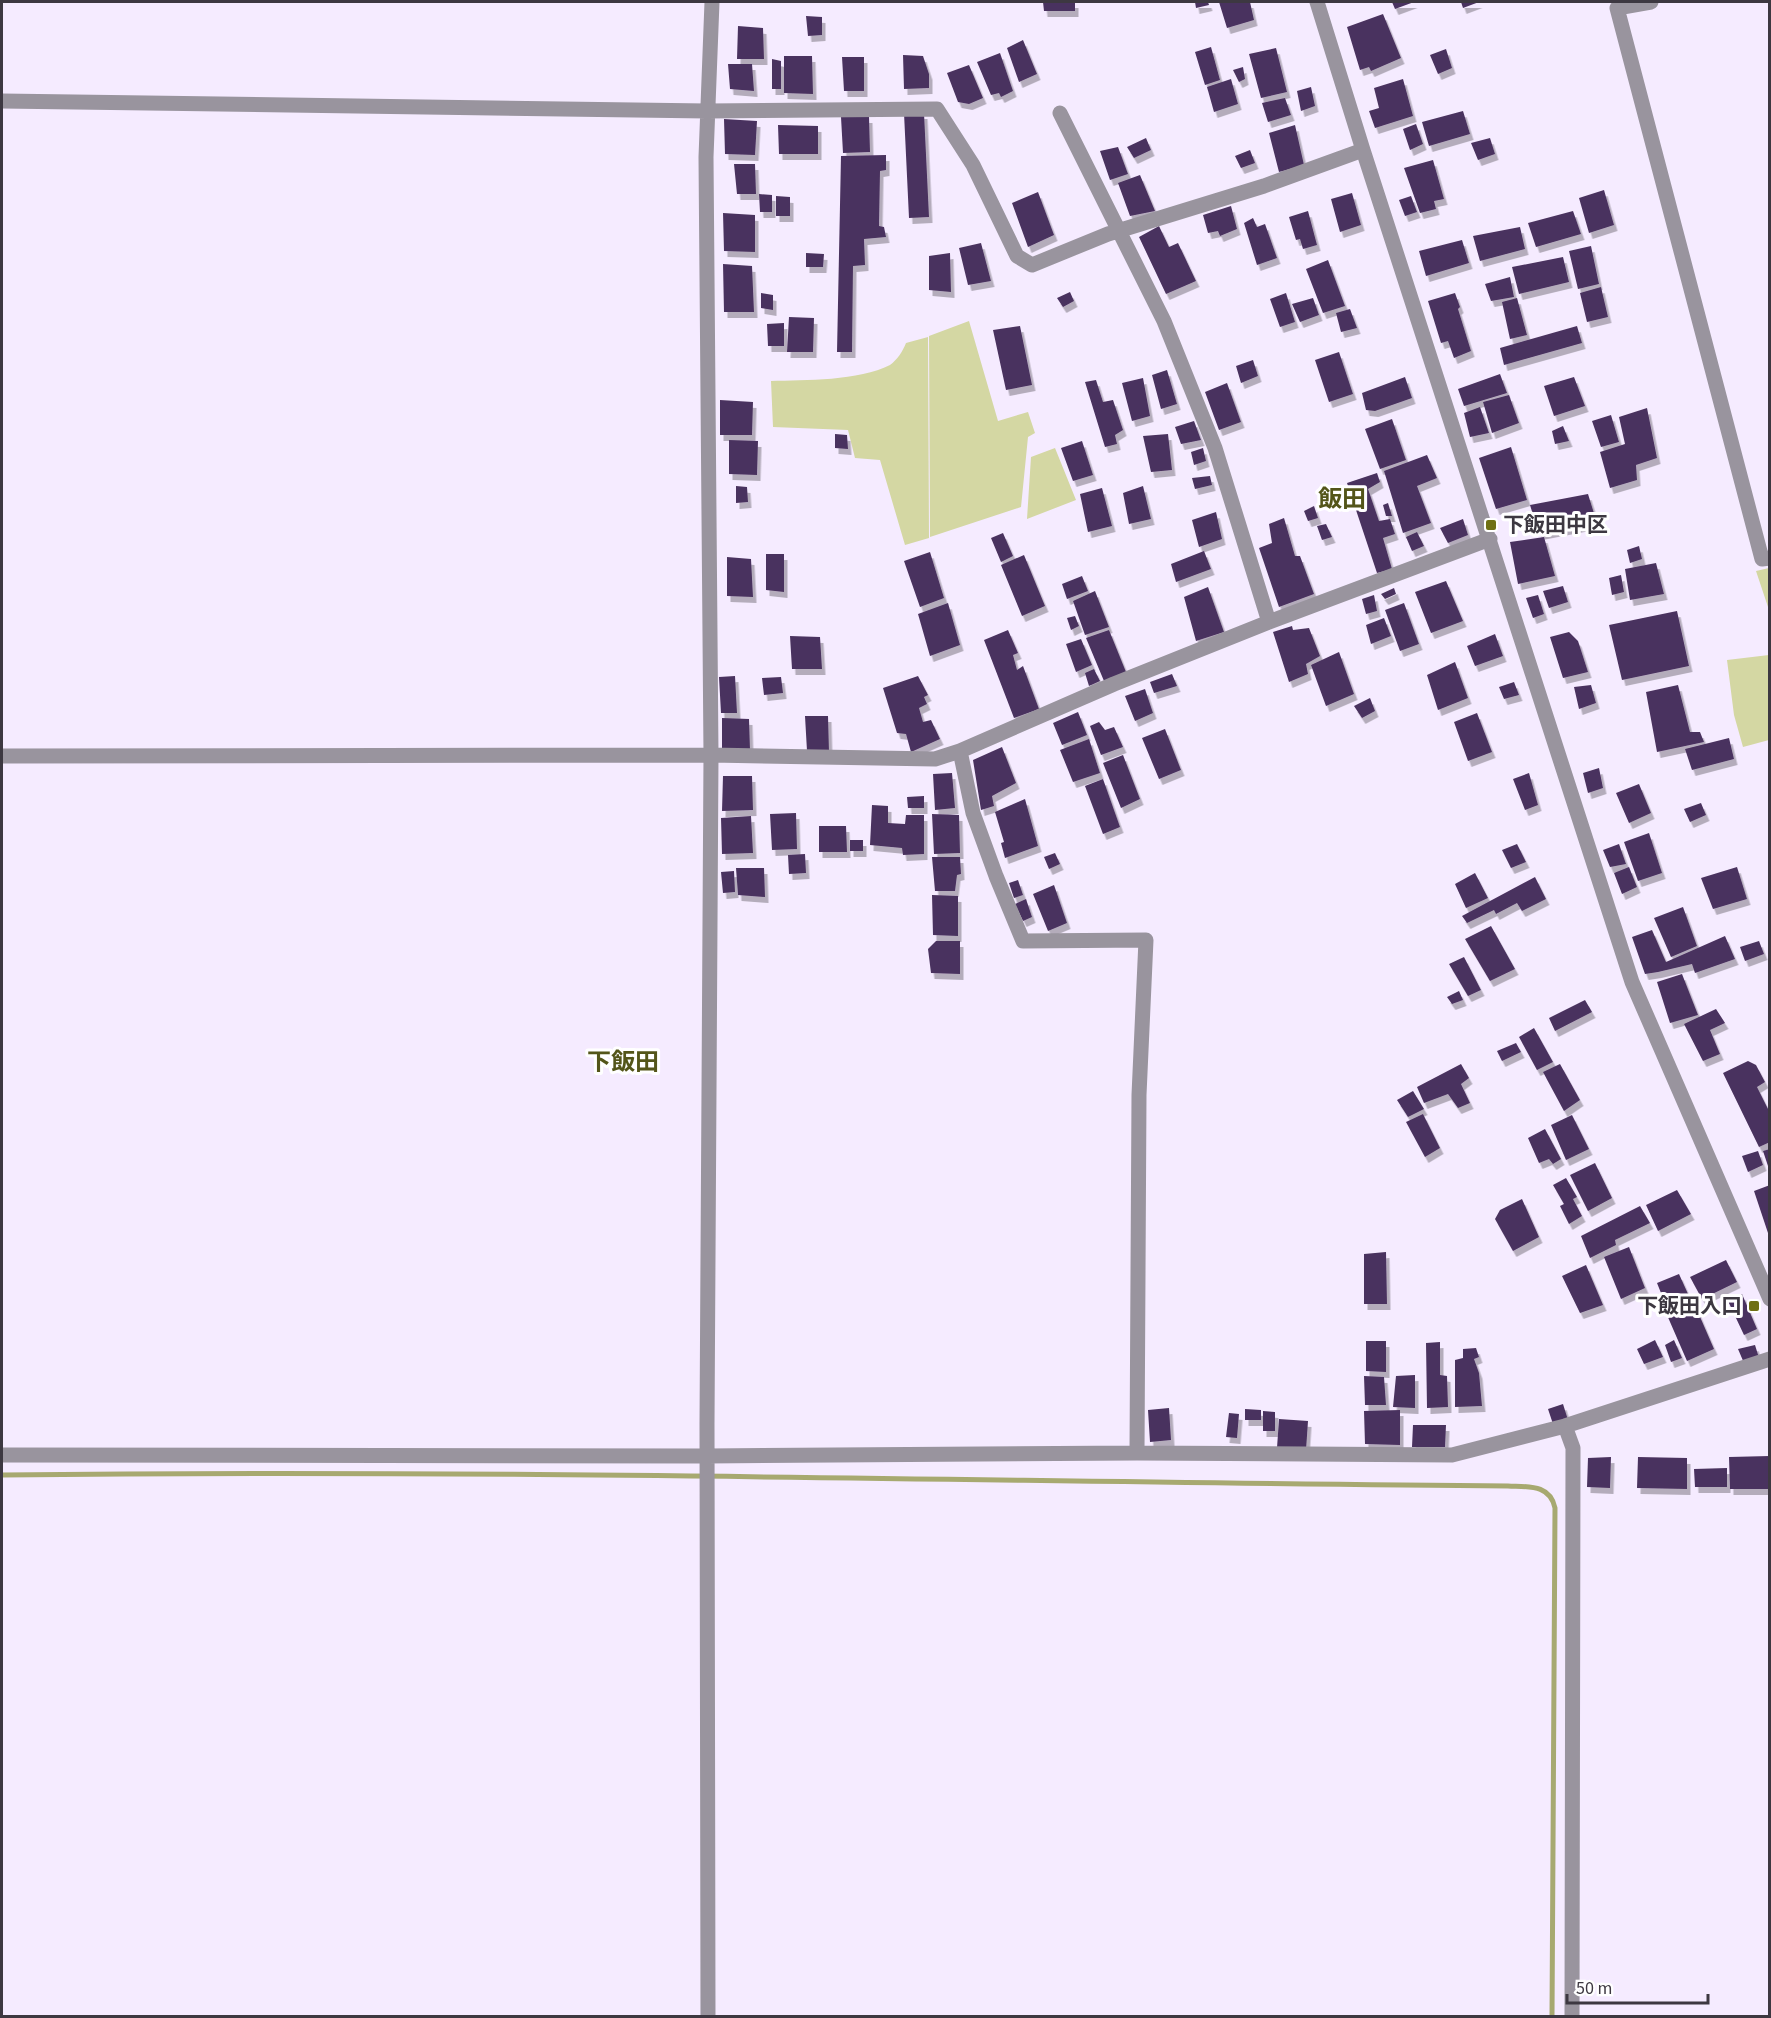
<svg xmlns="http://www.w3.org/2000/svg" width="1771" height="2018" font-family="'Source Sans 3','Noto Sans JP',sans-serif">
  <defs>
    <filter id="shadow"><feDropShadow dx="3.5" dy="6" stdDeviation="0" flood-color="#0004"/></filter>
  </defs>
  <rect width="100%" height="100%" fill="#f5ebff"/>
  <path fill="#d4d7a3" d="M969 321 998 421 1028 412 1035 433 1028 437 1021 507 930 537 929 336Z
    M928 337 929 538 905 545 880 460 855 458 848 430 773 427 771 381C805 380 859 381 890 365 897 360 903 351 906 343Z
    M1055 448 1076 500 1027 519 1031 457Z
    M1769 568H1770L1769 610 1756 571Z
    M1769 655V740L1743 747 1734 715 1727 660Z"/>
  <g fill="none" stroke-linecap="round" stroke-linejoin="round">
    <path stroke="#a7a970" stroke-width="5" d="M2 1475C504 1469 1006 1482 1508 1486 1528 1487 1550 1484 1555 1508L1552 2016"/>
  </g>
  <path fill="#4a325e" filter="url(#shadow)" d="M1043 2H1075V11H1044Z
    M1195 2H1208L1209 5 1196 8Z
    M1219 2H1250L1254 20 1227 28Z
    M1392 2H1414L1395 9Z
    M1461 2H1479L1463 8Z
    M1383 14 1401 58 1371 71 1369 67 1360 70 1347 27Z
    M806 16 822 17V35L808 36Z
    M738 26 763 28 764 59H737Z
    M1023 40 1037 74 1019 82 1007 48Z
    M1211 47 1220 80 1205 85 1195 52Z
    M1276 48 1287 92 1261 98 1249 54Z
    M1446 49 1452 68 1438 74 1430 55Z
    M1000 53 1013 91 1001 97 999 93 991 95 977 62Z
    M903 55 923 56 929 74V88L904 89Z
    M784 56H812L813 94 784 93Z
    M842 57H864V91H844Z
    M772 59 781 61V89H772Z
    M728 64H752L754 91 730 89Z
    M969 65 983 98 969 104 958 102 947 73Z
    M1243 67 1245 79 1239 82 1233 70Z
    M1231 79 1238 104 1214 112 1207 87Z
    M1403 79 1413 116 1375 128 1369 111 1379 108 1374 88Z
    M1311 87 1315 106 1301 111 1297 91Z
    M1285 98 1291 115 1268 122 1262 103Z
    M1463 111 1470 134 1429 146 1422 122Z
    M904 113H924L929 217 909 218Z
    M841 117H869L870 152 843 153Z
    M724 119 757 121 755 155 725 154Z
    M1416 124 1423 144 1410 150 1403 129Z
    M778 125 818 126V154H779Z
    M1295 125 1304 165 1279 172 1269 133Z
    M1146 138 1151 150 1134 158 1127 147Z
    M1490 138 1495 154 1478 160 1471 143Z
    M1118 147 1128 174 1110 180 1100 151Z
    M1250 150 1255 163 1241 168 1235 156Z
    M886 155V170L880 171 879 226 884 227 886 237 864 239 865 265 853 266 852 352H837L841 156Z
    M1433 160 1444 199 1434 201 1436 209 1420 213 1404 168Z
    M734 164H755L756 194H737Z
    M1140 175 1155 211 1130 216 1118 183Z
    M1604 190 1614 225 1589 233 1579 198Z
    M1038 192 1054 235 1028 247 1012 203Z
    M1352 193 1361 225 1340 232 1331 199Z
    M759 194 772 195V212H760Z
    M776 196 790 197V216H776Z
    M1411 196 1417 212 1405 216 1399 200Z
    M1231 206 1237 229 1220 236 1218 231 1208 233 1203 215Z
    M1308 211 1317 245 1303 249 1300 239 1296 240 1289 217Z
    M1573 211 1581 234 1536 247 1528 223Z
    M723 213 755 215V252L724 251Z
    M1253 218 1257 227 1265 224 1277 258 1257 265 1244 223Z
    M1159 226 1169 247 1178 243 1196 281 1166 294 1139 237Z
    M1520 227 1525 249 1480 261 1473 236Z
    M1462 240 1469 263 1426 276 1419 251Z
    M981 243 991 281 968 285 959 248Z
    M1591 246 1599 284 1578 289 1569 251Z
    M806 253 824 254 823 267H806Z
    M950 253 951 292 929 290V256Z
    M1563 257 1569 282 1519 294 1512 267Z
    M1328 260 1345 306 1323 313 1306 269Z
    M723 264 752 266 754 312H724Z
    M1510 277 1514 297 1491 301 1485 284Z
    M1601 287 1608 317 1587 322 1580 293Z
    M1070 292 1074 301 1063 307 1057 298Z
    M761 293 773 295V310L761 308Z
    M1286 293 1295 322 1280 327 1270 299Z
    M1455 293 1460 307 1458 309 1471 351 1454 358 1448 341 1441 343 1428 301Z
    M1313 298 1319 315 1300 322 1292 304Z
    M1517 298 1527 335 1510 339 1502 302Z
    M1350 309 1357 328 1341 332 1336 313Z
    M789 317 814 318 813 352H787Z
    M784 323V346H768L767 324Z
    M1020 326 1032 385 1006 390 993 330Z
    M1577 326 1582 343 1504 365 1500 348Z
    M1339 352 1353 394 1329 402 1315 360Z
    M1253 360 1258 376 1241 383 1236 366Z
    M1167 370 1177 404 1161 409 1152 375Z
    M1500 374 1507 393 1464 406 1458 389Z
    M1405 377 1412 398 1375 411 1366 410 1362 393Z
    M1574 377 1585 406 1554 416 1544 386Z
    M1143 378 1150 416 1132 421 1122 383Z
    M1096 380 1103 402 1113 400 1123 430 1115 435 1117 444 1105 447 1085 382Z
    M1227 383 1241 422 1219 430 1205 392Z
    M1509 395 1519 423 1492 433 1483 402Z
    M720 400 753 402 752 435H720Z
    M1480 407 1489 433 1470 437 1464 413Z
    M1647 408 1657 458 1636 465 1637 480 1610 488 1600 452 1625 444 1619 417Z
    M1611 415 1619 442 1601 447 1592 421Z
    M1392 419 1406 460 1380 469 1365 429Z
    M1194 421 1201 440 1181 444 1175 427Z
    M1563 426 1569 441 1555 444 1552 431Z
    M835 434 847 435 848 449 835 448Z
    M1168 434 1172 470 1151 472 1143 436Z
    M729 440 758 441 757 475 729 474Z
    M1082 441 1093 475 1073 481 1061 448Z
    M1511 447 1527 500 1496 509 1479 458Z
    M1203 448 1206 461 1194 465 1191 452Z
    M1427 455 1437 478 1417 486 1431 523 1403 533 1384 471Z
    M1377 473 1380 482 1368 489 1379 521 1390 519 1395 534 1383 538 1392 569 1377 573 1347 483Z
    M1210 476 1212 485 1195 489 1192 478Z
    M736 486 747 487 748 502 736 503Z
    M1143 486 1151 519 1129 524 1123 493Z
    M1102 488 1112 526 1088 532 1080 494Z
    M1588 494 1597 523 1539 534 1530 505Z
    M1388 503 1392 516H1386L1383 505Z
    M1314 506 1318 518 1308 521 1304 511Z
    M1216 512 1222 539 1199 547 1192 520Z
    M1284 518 1295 556H1300L1314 594 1279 607 1259 548 1272 543 1269 524Z
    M1463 519 1468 535 1448 543 1440 528Z
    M1326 524 1332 537 1322 540 1317 526Z
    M1417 532 1424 546 1412 551 1406 537Z
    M1003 533 1013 556 1001 562 991 538Z
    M1544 537 1555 576 1518 584 1510 542Z
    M1639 546 1642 559 1630 563 1627 550Z
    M1204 551 1211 569 1176 582 1171 564Z
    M930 552 944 598 920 607 904 561Z
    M766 554H784V592L766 590Z
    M1024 555 1045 606 1022 616 1001 565Z
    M727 557 751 559 753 597 727 596Z
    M1656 563 1664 594 1630 600 1625 569Z
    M1621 575 1624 592 1612 595 1609 578Z
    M1082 576 1088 591 1067 599 1062 584Z
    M1446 581 1463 621 1431 633 1415 592Z
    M1563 586 1568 602 1549 608 1543 591Z
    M1208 587 1224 632 1196 641 1184 597Z
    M1394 588 1396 594 1385 599 1381 594Z
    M1095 591 1109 627 1085 635 1073 601Z
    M1374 595 1377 611 1366 614 1362 599Z
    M1538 595 1544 614 1533 618 1526 598Z
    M948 603 960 645 930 656 918 614Z
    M1404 603 1419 644 1400 651 1385 610Z
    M1677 611 1689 666 1622 680 1609 625Z
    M1075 616 1079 626 1071 630 1067 618Z
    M1384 618 1391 636 1371 644 1366 625Z
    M1292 626 1293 630 1309 628 1320 656 1306 664 1308 674 1289 682 1273 632Z
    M1008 630 1018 653 1013 655 1017 670 1023 666 1039 709 1014 718 984 640Z
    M1109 630 1126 672 1104 681 1086 638Z
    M1569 632 1578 641 1588 672 1563 678 1550 637Z
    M1495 634 1503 656 1475 666 1467 646Z
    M790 636 820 637 822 669H792Z
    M1081 639 1092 665 1076 672 1066 644Z
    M1339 652 1354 694 1326 706 1311 665Z
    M1455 662 1468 698 1438 710 1427 675Z
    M1094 669 1100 681 1089 686 1085 673Z
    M1172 674 1177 686 1154 693 1150 682Z
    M735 676 737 713H721L719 677Z
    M918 676 928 695 924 697 927 704 919 708 923 722 931 720 940 739 911 752 906 734 897 733 883 688Z
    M781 677 783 693 764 695 762 678Z
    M1514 682 1519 695 1504 699 1499 687Z
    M1591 685 1596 703 1579 709 1574 687Z
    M1678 685 1690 732H1700L1704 742 1657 752 1646 692Z
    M1145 689 1153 713 1135 721 1125 696Z
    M1370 698 1375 711 1362 718 1354 706Z
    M1078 712 1087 735 1062 745 1053 723Z
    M1477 713 1492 752 1468 761 1454 722Z
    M805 716H828L829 752 807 751Z
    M722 718 749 719 750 750 722 749Z
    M1099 722 1105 730 1114 727 1123 747 1101 755 1090 726Z
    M1165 729 1181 770 1159 779 1142 738Z
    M1729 738 1734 759 1692 770 1685 749Z
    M1089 739 1100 773 1073 782 1060 750Z
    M1002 747 1016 783 992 796 994 806 981 810 973 760Z
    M1123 755 1140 799 1121 808 1103 763Z
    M1599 768 1603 788 1588 793 1583 773Z
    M952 773 955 808 935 810 933 774Z
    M1529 773 1538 805 1525 810 1513 779Z
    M723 776H752L753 810 722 811Z
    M1103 779 1120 827 1103 834 1085 786Z
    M1639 784 1651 813 1629 823 1616 793Z
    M924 796V808H908L907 797Z
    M1025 799 1038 846 1005 858 1001 843 1004 842 995 812Z
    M1701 803 1706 815 1690 822 1684 809Z
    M872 805 888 806V823L905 824 906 815H924V854L903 855 902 848 870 845Z
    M796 813 797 849 772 850 770 814Z
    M932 814 959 815 960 853 934 854Z
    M751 816 753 853 722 854 721 818Z
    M819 826H846L847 852H819Z
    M1649 833 1662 873 1638 881 1624 842Z
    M850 840H863V851H850Z
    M1517 844 1526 862 1511 868 1502 850Z
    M1619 844 1626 864 1610 867 1603 850Z
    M1055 853 1060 864 1049 869 1044 857Z
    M805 854 806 873 789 874 788 855Z
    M932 857H960L961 874 957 875 955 891H935Z
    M1629 867 1637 887 1622 894 1614 873Z
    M1737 867 1747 899 1713 909 1701 878Z
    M736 868H764L765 897 738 895Z
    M734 871 735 892 723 893 721 872Z
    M1475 873 1488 898 1466 908 1455 884Z
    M1535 877 1546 899 1522 911 1517 903 1496 914 1494 910 1467 923 1462 916Z
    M1018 880 1023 895 1014 898 1009 883Z
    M1054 885 1067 923 1048 931 1033 894Z
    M932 895 958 896V936L933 935Z
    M1026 899 1032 917 1023 921 1015 904Z
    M1683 907 1697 946 1671 957 1654 918Z
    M1491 926 1515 969 1490 981 1465 939Z
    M1652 930 1666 962 1725 936 1735 959 1695 973 1692 964 1658 972 1645 974 1632 937Z
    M936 941H960V974L931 973 928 949Z
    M1759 941 1764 954 1745 961 1740 947Z
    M1464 957 1481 990 1468 996 1449 964Z
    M1682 974 1698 1015 1670 1023 1657 982Z
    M1459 991 1463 1000 1452 1004 1447 997Z
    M1585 1000 1592 1012 1555 1031 1549 1018Z
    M1716 1009 1725 1023 1710 1030 1720 1054 1703 1061 1684 1024Z
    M1534 1028 1553 1062 1537 1070 1519 1037Z
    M1516 1043 1521 1052 1502 1061 1497 1051Z
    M1748 1061 1756 1065 1765 1082 1757 1087 1770 1113V1142L1759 1147 1723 1073Z
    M1461 1064 1469 1078 1461 1084 1470 1103 1458 1108 1448 1094 1424 1103 1417 1087Z
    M1560 1064 1580 1100 1564 1111 1543 1072Z
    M1413 1091 1424 1109 1408 1117 1397 1100Z
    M1423 1114 1440 1148 1425 1157 1406 1122Z
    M1572 1115 1589 1149 1566 1160 1551 1125Z
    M1545 1129 1561 1159 1553 1164 1549 1159 1539 1163 1528 1138Z
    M1770 1149V1169H1769L1763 1151Z
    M1758 1151 1763 1165 1748 1172 1742 1156Z
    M1595 1163 1612 1198 1588 1211 1570 1175Z
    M1566 1178 1577 1197 1573 1199 1582 1216 1569 1224 1560 1206 1564 1204 1553 1185Z
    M1770 1185V1236H1769L1754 1191Z
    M1677 1190 1691 1214 1658 1231 1646 1205Z
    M1522 1199 1539 1237 1513 1251 1495 1219 1500 1210Z
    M1640 1206 1650 1223 1615 1240 1616 1245 1590 1258 1581 1236Z
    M1629 1247 1645 1288 1621 1299 1604 1257Z
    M1386 1252 1387 1304H1364V1254Z
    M1726 1260 1737 1282 1702 1299 1690 1277Z
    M1586 1265 1603 1305 1580 1313 1562 1276Z
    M1679 1274 1688 1294 1665 1303 1657 1283Z
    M1742 1294 1757 1329 1744 1335 1728 1301Z
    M1694 1303 1714 1349 1687 1361 1667 1315Z
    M1655 1340 1663 1357 1644 1364 1637 1349Z
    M1674 1340 1682 1358 1671 1362 1665 1345Z
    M1366 1341H1386V1372L1366 1371Z
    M1440 1342V1375L1447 1376 1448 1407 1427 1408 1426 1343Z
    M1755 1345 1759 1358 1744 1363 1738 1349Z
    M1476 1348 1479 1357 1474 1359 1479 1373 1482 1406 1455 1407V1360L1463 1358V1349Z
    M1415 1375V1408L1393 1407 1396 1376Z
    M1364 1376 1384 1377 1386 1405H1365Z
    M1563 1404 1568 1420 1553 1424 1548 1409Z
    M1169 1408 1171 1440 1150 1442 1148 1410Z
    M1245 1409 1261 1410V1420H1245Z
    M1400 1410V1445L1365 1444 1364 1411Z
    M1263 1411 1275 1412V1431H1263Z
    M1229 1413 1239 1414 1237 1438 1226 1437Z
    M1279 1419 1308 1421 1306 1450 1277 1448Z
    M1413 1425H1446L1445 1447H1412Z
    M1770 1456V1489H1730L1729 1457Z
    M1611 1457 1610 1488 1587 1487 1588 1458Z
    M1638 1457 1687 1458V1489L1637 1488Z
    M1727 1468V1487H1695L1694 1469Z"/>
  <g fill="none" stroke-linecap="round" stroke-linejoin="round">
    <path stroke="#99949e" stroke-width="15" d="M1317 2 1363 150 1632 982 1770 1299
      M1651 2 1617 8 1762 559 1770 558
      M2 101 707 111 937 109 973 165 1017 256 1032 265 1108 234 1264 186 1363 150
      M1060 113 1164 321 1215 448 1269 622
      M960 751 973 813 996 876 1023 941 1146 940 1139 1095 1137 1453
      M2 756 711 755 935 759 960 751 1114 684 1269 622 1490 539
      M1565 1426 1573 1448 1572 2016
      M2 1455 707 1456 1137 1453 1452 1455 1565 1426 1770 1359
      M708 2016 707 1424 711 755 706 157 712 2"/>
  </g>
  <g fill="#6f7014" stroke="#fff" stroke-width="2">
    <rect x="1485" y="519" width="12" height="12" rx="3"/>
    <rect x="1748" y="1300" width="12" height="12" rx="3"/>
  </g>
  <g text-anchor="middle" stroke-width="6" stroke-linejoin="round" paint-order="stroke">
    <g font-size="21" font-weight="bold" fill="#3d3841" stroke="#fff" text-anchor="start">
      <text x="1503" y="532">下飯田中区</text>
      <text x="1742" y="1313" text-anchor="end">下飯田入口</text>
    </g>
    <g font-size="24" font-weight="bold" fill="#535519" stroke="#fff">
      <text x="1342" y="507">飯田</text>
      <text x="623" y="1070">下飯田</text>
    </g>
  </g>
  <rect width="1771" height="2018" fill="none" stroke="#3d3841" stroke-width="6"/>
  <path d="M1567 1994v9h141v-9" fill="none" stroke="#3d3841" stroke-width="3"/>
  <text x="1576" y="1994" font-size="18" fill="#3d3841" stroke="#ffffff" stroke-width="4.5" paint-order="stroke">50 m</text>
</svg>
